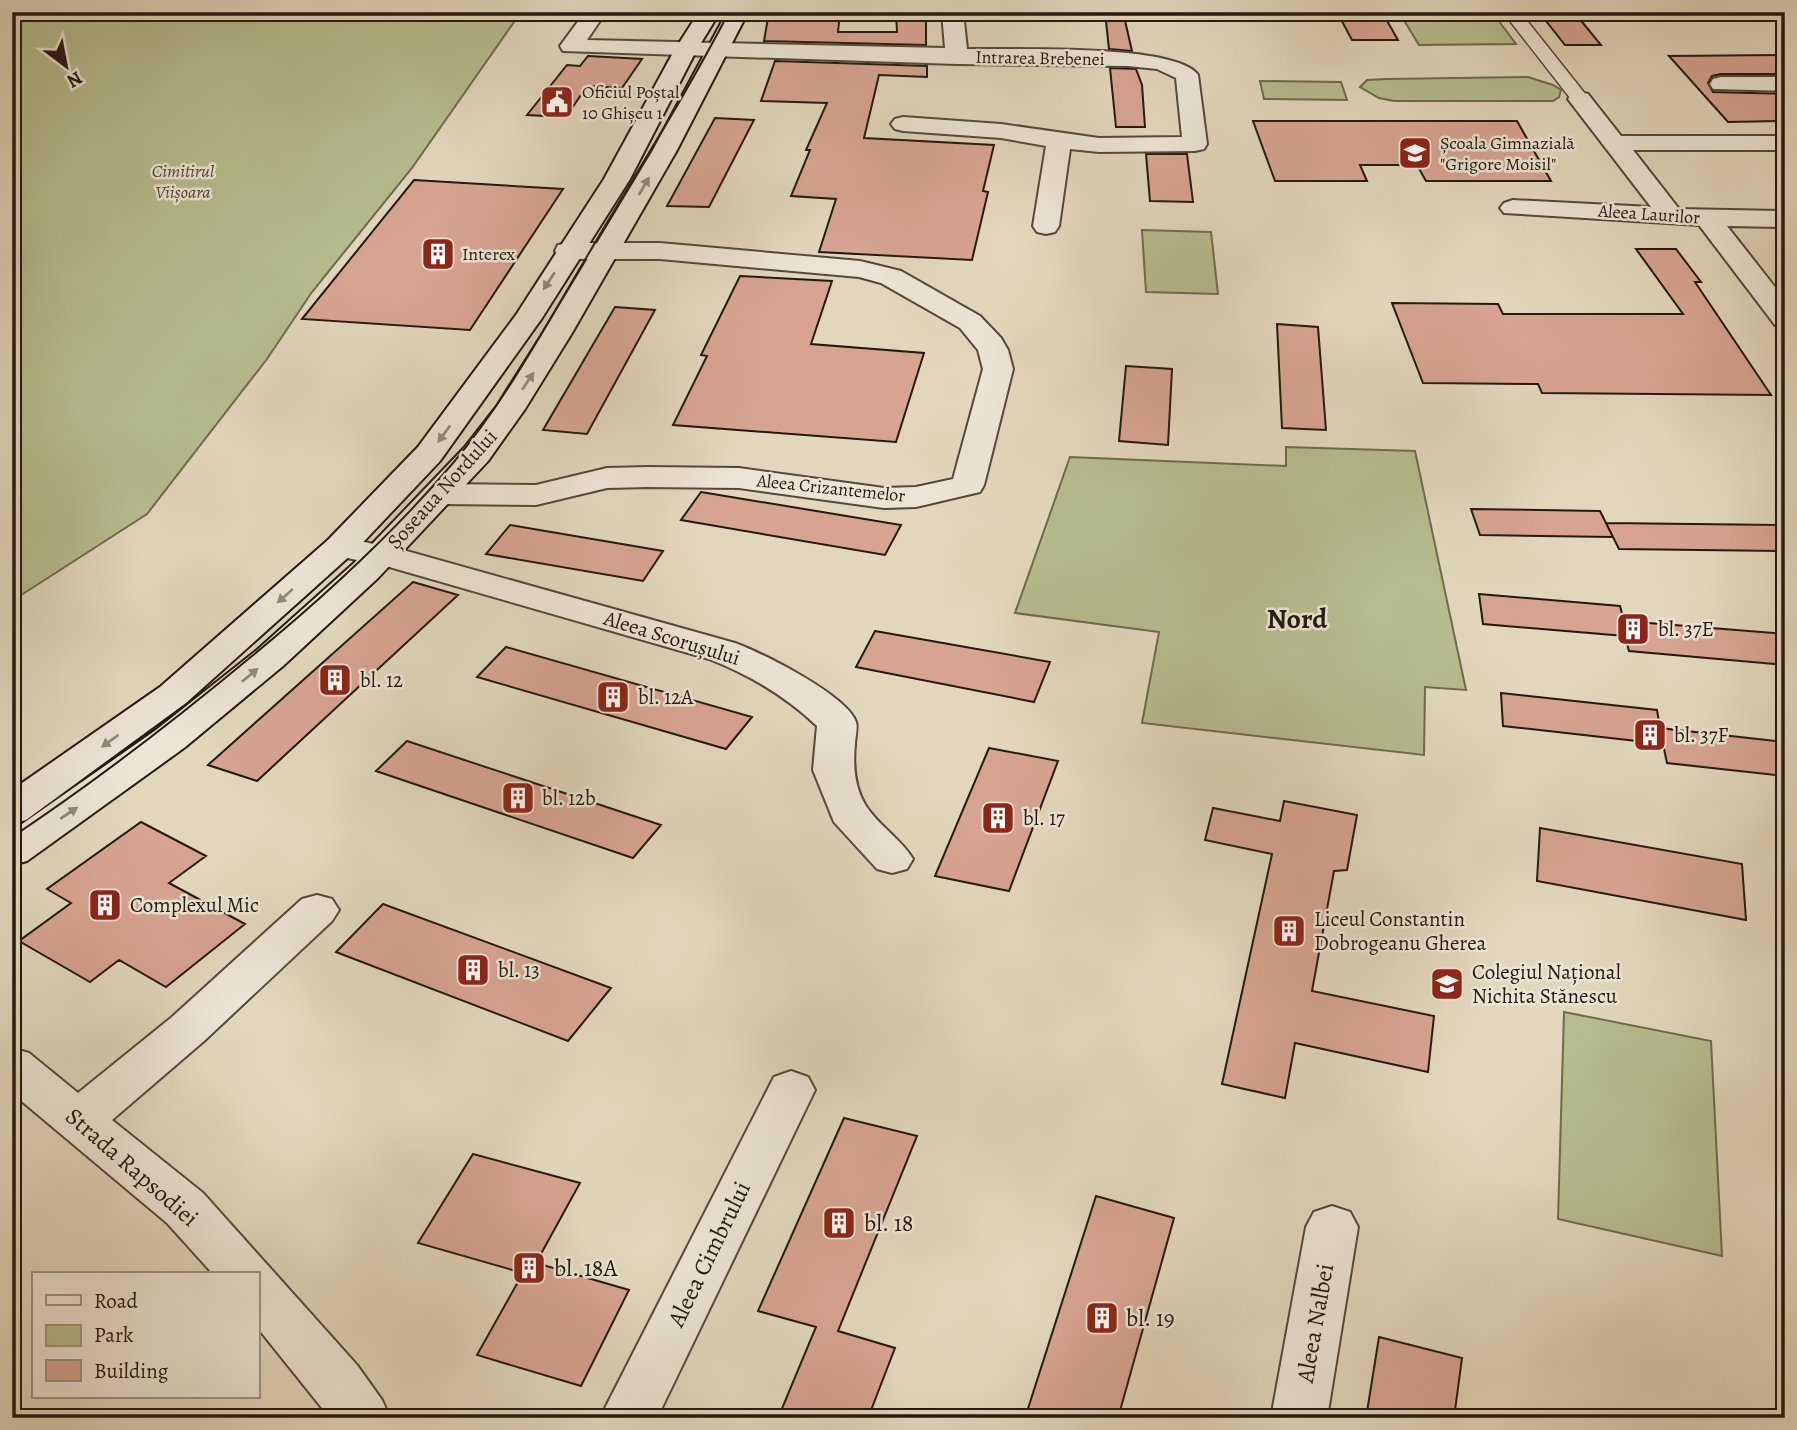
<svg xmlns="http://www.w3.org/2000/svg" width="1797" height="1430" font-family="Alegreya,serif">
  <rect width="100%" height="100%" fill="#e2d7bd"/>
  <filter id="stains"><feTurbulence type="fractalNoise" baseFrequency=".00286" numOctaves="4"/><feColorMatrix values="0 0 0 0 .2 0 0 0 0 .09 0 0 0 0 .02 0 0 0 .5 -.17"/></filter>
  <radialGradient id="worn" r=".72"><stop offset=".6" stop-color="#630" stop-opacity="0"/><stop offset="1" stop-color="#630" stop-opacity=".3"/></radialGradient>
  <path fill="#b6bd8f" stroke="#6d6b50" stroke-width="2" d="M12 12H521L412 168 312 292 267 359 147 514 12 601Z
    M1399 12H1492L1516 44 1419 45Z
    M1528 77 1553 85 1561 90 1559 97 1553 101H1394L1379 98 1360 87 1367 80 1386 79Z
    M1260 81 1341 82 1347 100 1264 99Z
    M1142 230 1211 232 1218 294 1146 292Z
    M1286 447 1415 451 1466 690 1425 687 1424 755 1142 723 1159 632 1015 613 1070 457 1286 466Z
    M1564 1012 1711 1041 1722 1256 1558 1219Z"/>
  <path fill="#d7a492" stroke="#241911" stroke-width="2" d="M769 12H840L838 32H897L896 12H926V45L764 41Z
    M1105 12H1123L1132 51 1109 49Z
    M1337 12H1382L1398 40H1352Z
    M1539 12H1574L1601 45H1565Z
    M1785 55V74H1721L1712 76 1708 83 1713 92 1785 94V121L1728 122 1669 56Z
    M588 56 642 59 622 88 587 86 566 117 527 115 567 65 580 66Z
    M775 61 927 66V77L879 75 864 138 994 145 983 191 988 192 972 260 819 252 836 199 791 196 810 150H806L827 103 761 101Z
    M1110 68 1136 69 1142 85 1145 127H1116Z
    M715 118 754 120 709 207 667 206Z
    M1253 121H1517L1551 181H1426L1417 165H1360L1367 181H1275Z
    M1146 154H1187L1193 202 1150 201Z
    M414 180 563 189 470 330 302 319Z
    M1636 249H1676L1701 282H1695L1771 395 1542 393 1538 384 1423 383 1392 303 1498 304 1503 314H1683Z
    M740 276 832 281 811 344 924 353 896 442 673 425 707 356 701 355Z
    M615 307 655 310 587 434 543 430Z
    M1277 324 1318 327 1326 430 1282 428Z
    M1126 366 1172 369 1168 445 1119 441Z
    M701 492 901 525 885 555 681 520Z
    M1471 509 1600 511 1613 537 1480 535Z
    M1606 523 1785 525V551L1619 549Z
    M510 525 663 551 643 581 486 554Z
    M413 582 458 595 257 781 208 765Z
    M1479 594 1620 606 1624 621 1785 634V665L1629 651 1625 636 1483 624Z
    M875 631 1050 662 1034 702 856 667Z
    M506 647 752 717 726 749 477 677Z
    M1501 693 1657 710 1660 728 1785 742V776L1667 763 1663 744 1503 726Z
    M407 741 661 825 633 858 376 771Z
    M989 748 1058 761 1009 891 935 876Z
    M1284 801 1357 815 1347 870 1334 871 1312 991 1434 1016 1428 1072 1295 1043 1285 1098 1222 1084 1272 854 1205 840 1213 808 1280 821Z
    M141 822 206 856 169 883 245 924 166 987 119 960 90 982 19 941 71 903 47 889Z
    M1540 828 1742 864 1746 920 1537 881Z
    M383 904 611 988 568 1041 336 952Z
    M844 1118 917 1136 838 1331 895 1348 868 1418H778L816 1327 758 1311Z
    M473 1154 580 1183 536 1263 629 1290 581 1386 477 1355 523 1273 418 1243Z
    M1096 1196 1174 1218 1118 1418H1025Z
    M1379 1337 1462 1358 1454 1418H1366Z"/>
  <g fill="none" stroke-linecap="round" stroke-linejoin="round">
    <defs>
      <path id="pedestrian" d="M1503 12H1520L1586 95 1589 99 1586 103H1574Z"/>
      <path id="minor" d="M585 12H606L587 40 945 48 942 12H963L967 49C1009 50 1176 43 1198 75L1207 144 1204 149 1195 151 1099 152 1070 149 1059 226 1055 232 1046 234 1037 232 1033 226 1046 146 1001 138 903 131 895 129 891 124 895 119 903 117 1001 124 1099 138 1182 137 1176 78 1157 69 1128 66 957 64 563 51 560 46Z
        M1721 77H1785V91L1713 89 1710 84 1713 79Z
        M1580 92 1588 94 1621 136H1785V150H1633L1679 209 1785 211V227L1727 226 1785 300V328L1775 325 1699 225 1504 213 1500 208 1504 203 1513 200 1651 207 1568 99 1572 94Z
        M568 243H660L860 261 901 271 980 316 1001 338 1008 350 1013 369 984 485 980 492 916 507 884 508 739 488 648 487 607 488 536 505 440 504 428 501 423 494 428 487 440 484 536 485 607 468 648 467 739 468 884 488 916 487 953 479 983 369 978 350 960 328 881 283 859 277 660 259H568L558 257 555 251 558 245Z
        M340 537 403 550 735 643C762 653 847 695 856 722 858 728 855 738 855 744 853 765 854 787 866 806 879 826 901 839 913 859L907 869 892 873 877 869 834 822 813 770 817 726C785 696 750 675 709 659L386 566 328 554 323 547 328 540Z
        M317 895 332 899 339 910 332 921 204 1041 112 1120 203 1193 357 1365 382 1400 390 1418H330L257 1327V1274H213L167 1223 12 1093V1048L29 1053 78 1093 172 1017 302 899Z
        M791 1071 808 1077 815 1090 657 1418H600L774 1077Z
        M1332 1206 1350 1212 1358 1227 1327 1418H1271L1306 1227 1314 1212Z"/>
      <path id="secondary" d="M699 12H720L696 51 630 179 542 318 440 461 352 554 186 703 26 820 12 824V790L160 687 328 540 418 447 516 315 604 179 674 51Z
        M727 12H748L677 150 572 333 525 409 488 461 378 578 283 666 184 748 27 861 12 865V831L156 730 257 650 353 564 465 447 497 406 543 333 653 150Z"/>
    </defs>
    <use href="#pedestrian" stroke="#54483c" stroke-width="3"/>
    <use href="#minor" stroke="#54483c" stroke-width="4"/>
    <use href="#secondary" stroke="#241911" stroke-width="4"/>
    <use href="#pedestrian" fill="#ece5d4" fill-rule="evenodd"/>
    <use href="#minor" fill="#ece5d4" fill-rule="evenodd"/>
    <use href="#secondary" fill="#ece5d4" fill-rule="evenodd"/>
    <path stroke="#241911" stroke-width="2" d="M12 837C96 781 175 720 252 656 324 597 393 534 453 463 507 399 546 325 589 253 636 173 686 95 729 12"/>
  </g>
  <defs><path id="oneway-solid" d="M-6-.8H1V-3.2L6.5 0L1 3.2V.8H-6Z" transform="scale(1.75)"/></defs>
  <g fill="#92897c">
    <use href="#oneway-solid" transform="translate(644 186) rotate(-60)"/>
    <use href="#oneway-solid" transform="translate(549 281) rotate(123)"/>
    <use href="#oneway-solid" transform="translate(528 381) rotate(-56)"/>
    <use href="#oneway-solid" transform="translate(444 434) rotate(126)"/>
    <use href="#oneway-solid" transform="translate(285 596) rotate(138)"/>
    <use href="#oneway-solid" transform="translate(250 675) rotate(-40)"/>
    <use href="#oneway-solid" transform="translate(110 741) rotate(144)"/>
    <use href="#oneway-solid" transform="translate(69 813) rotate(-34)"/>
  </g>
  <defs>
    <symbol id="civic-square" viewBox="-11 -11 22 22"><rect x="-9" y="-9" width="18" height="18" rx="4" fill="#8f2418" stroke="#ece5d4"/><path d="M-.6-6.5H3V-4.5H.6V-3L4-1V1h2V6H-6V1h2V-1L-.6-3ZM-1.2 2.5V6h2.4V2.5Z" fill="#fff"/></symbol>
    <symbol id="school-square" viewBox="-11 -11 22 22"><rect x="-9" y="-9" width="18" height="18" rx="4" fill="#8f2418" stroke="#ece5d4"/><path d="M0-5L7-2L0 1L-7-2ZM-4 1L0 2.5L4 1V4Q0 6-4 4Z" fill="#fff"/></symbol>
    <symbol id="building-square" viewBox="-11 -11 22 22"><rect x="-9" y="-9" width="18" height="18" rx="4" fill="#8f2418" stroke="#ece5d4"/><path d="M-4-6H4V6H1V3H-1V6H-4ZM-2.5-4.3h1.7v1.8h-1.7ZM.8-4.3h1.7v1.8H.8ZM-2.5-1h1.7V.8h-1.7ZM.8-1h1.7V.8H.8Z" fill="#fff"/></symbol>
  </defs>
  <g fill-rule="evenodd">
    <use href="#civic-square" x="538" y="83" width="38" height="38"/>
    <use href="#school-square" x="1396" y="134" width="38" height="38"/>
    <use href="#building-square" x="419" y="235" width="38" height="38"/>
    <use href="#building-square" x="1614" y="610" width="38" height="38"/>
    <use href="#building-square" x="316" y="661" width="38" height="38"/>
    <use href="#building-square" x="594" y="678" width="38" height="38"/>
    <use href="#building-square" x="1631" y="716" width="38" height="38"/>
    <use href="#building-square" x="499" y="779" width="38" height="38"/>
    <use href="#building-square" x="979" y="799" width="38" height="38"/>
    <use href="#building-square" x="86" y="886" width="38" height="38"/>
    <use href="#building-square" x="1270" y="912" width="38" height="38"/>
    <use href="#building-square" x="454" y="951" width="38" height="38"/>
    <use href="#school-square" x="1428" y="965" width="38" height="38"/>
    <use href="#building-square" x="820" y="1204" width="38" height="38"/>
    <use href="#building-square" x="510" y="1249" width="38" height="38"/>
    <use href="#building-square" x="1083" y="1299" width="38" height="38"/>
  </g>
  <g text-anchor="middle" stroke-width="5" stroke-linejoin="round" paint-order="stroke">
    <g font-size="18" fill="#241911" stroke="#ece5d4">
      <text transform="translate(1040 58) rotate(1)" y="6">Intrarea Brebenei</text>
      <text transform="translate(1649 214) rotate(4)" y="6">Aleea Laurilor</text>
      <text transform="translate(831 488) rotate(6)" y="6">Aleea Crizantemelor</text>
    </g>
    <g font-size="18" fill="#241911" stroke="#ece5d4" text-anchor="start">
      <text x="582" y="98">Oficiul Poștal<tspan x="582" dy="21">10 Ghișeu 1</tspan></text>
      <text x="1440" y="149">Școala Gimnazială<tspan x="1440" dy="21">"Grigore Moisil"</tspan></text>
      <text x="462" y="260">Interex</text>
    </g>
    <g font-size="18" font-style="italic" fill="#504a37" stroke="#ece5d4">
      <text x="183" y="177">Cimitirul<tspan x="183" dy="21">Viișoara</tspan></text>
    </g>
    <g font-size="21" fill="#241911" stroke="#ece5d4">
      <text transform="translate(442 489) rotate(-48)" y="7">Șoseaua Nordului</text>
      <text transform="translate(672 638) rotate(17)" y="7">Aleea Scorușului</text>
    </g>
    <g font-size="21" fill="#241911" stroke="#ece5d4" text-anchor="start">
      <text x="1658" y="636">bl. 37E</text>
      <text x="360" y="687">bl. 12</text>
      <text x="638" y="704">bl. 12A</text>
      <text x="1674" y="742">bl. 37F</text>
      <text x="542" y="805">bl. 12b</text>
      <text x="1023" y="825">bl. 17</text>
      <text x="130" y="912">Complexul Mic</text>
      <text x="1314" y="926">Liceul Constantin<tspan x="1314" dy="24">Dobrogeanu Gherea</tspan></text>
      <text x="498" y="977">bl. 13</text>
      <text x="1472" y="979">Colegiul Național<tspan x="1472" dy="24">Nichita Stănescu</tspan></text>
    </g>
    <g font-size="24" fill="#241911" stroke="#ece5d4">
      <text transform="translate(132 1167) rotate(41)" y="8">Strada Rapsodiei</text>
      <text transform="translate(709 1254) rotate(-64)" y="8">Aleea Cimbrului</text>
      <text transform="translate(1315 1323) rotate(-80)" y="8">Aleea Nalbei</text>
    </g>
    <g font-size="24" fill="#241911" stroke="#ece5d4" text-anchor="start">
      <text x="864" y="1231">bl. 18</text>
      <text x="554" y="1276">bl. 18A</text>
      <text x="1126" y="1326">bl. 19</text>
    </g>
    <g font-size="28" font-weight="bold" fill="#241911" stroke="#ece5d4">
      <text x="1297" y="628">Nord</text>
    </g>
  </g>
  <rect width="1797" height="1430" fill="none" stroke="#e2d7bd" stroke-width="42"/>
  <rect x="14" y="14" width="1769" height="1402" fill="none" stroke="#241911" stroke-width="3.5"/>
  <rect x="21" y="21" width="1755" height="1388" fill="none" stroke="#241911" stroke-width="2"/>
  <rect x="32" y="1272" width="228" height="126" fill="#ece5d4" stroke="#9c9386" stroke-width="2"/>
  <rect x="46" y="1295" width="35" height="10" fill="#ece5d4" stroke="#9c9386" stroke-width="2"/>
  <text x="94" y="1308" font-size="21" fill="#241911">Road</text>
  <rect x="46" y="1325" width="35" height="21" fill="#b6bd8f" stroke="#9c9386" stroke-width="2"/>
  <text x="94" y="1342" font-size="21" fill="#241911">Park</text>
  <rect x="46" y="1360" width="35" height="21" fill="#d7a492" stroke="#9c9386" stroke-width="2"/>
  <text x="94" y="1378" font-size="21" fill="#241911">Building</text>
  <g transform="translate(66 66) rotate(148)" stroke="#ece5d4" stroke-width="5" paint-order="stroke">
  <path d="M0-5L12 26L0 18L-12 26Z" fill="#241911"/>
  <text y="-10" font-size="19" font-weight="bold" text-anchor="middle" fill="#241911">N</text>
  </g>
  <rect width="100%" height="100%" filter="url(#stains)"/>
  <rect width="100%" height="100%" fill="url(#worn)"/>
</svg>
